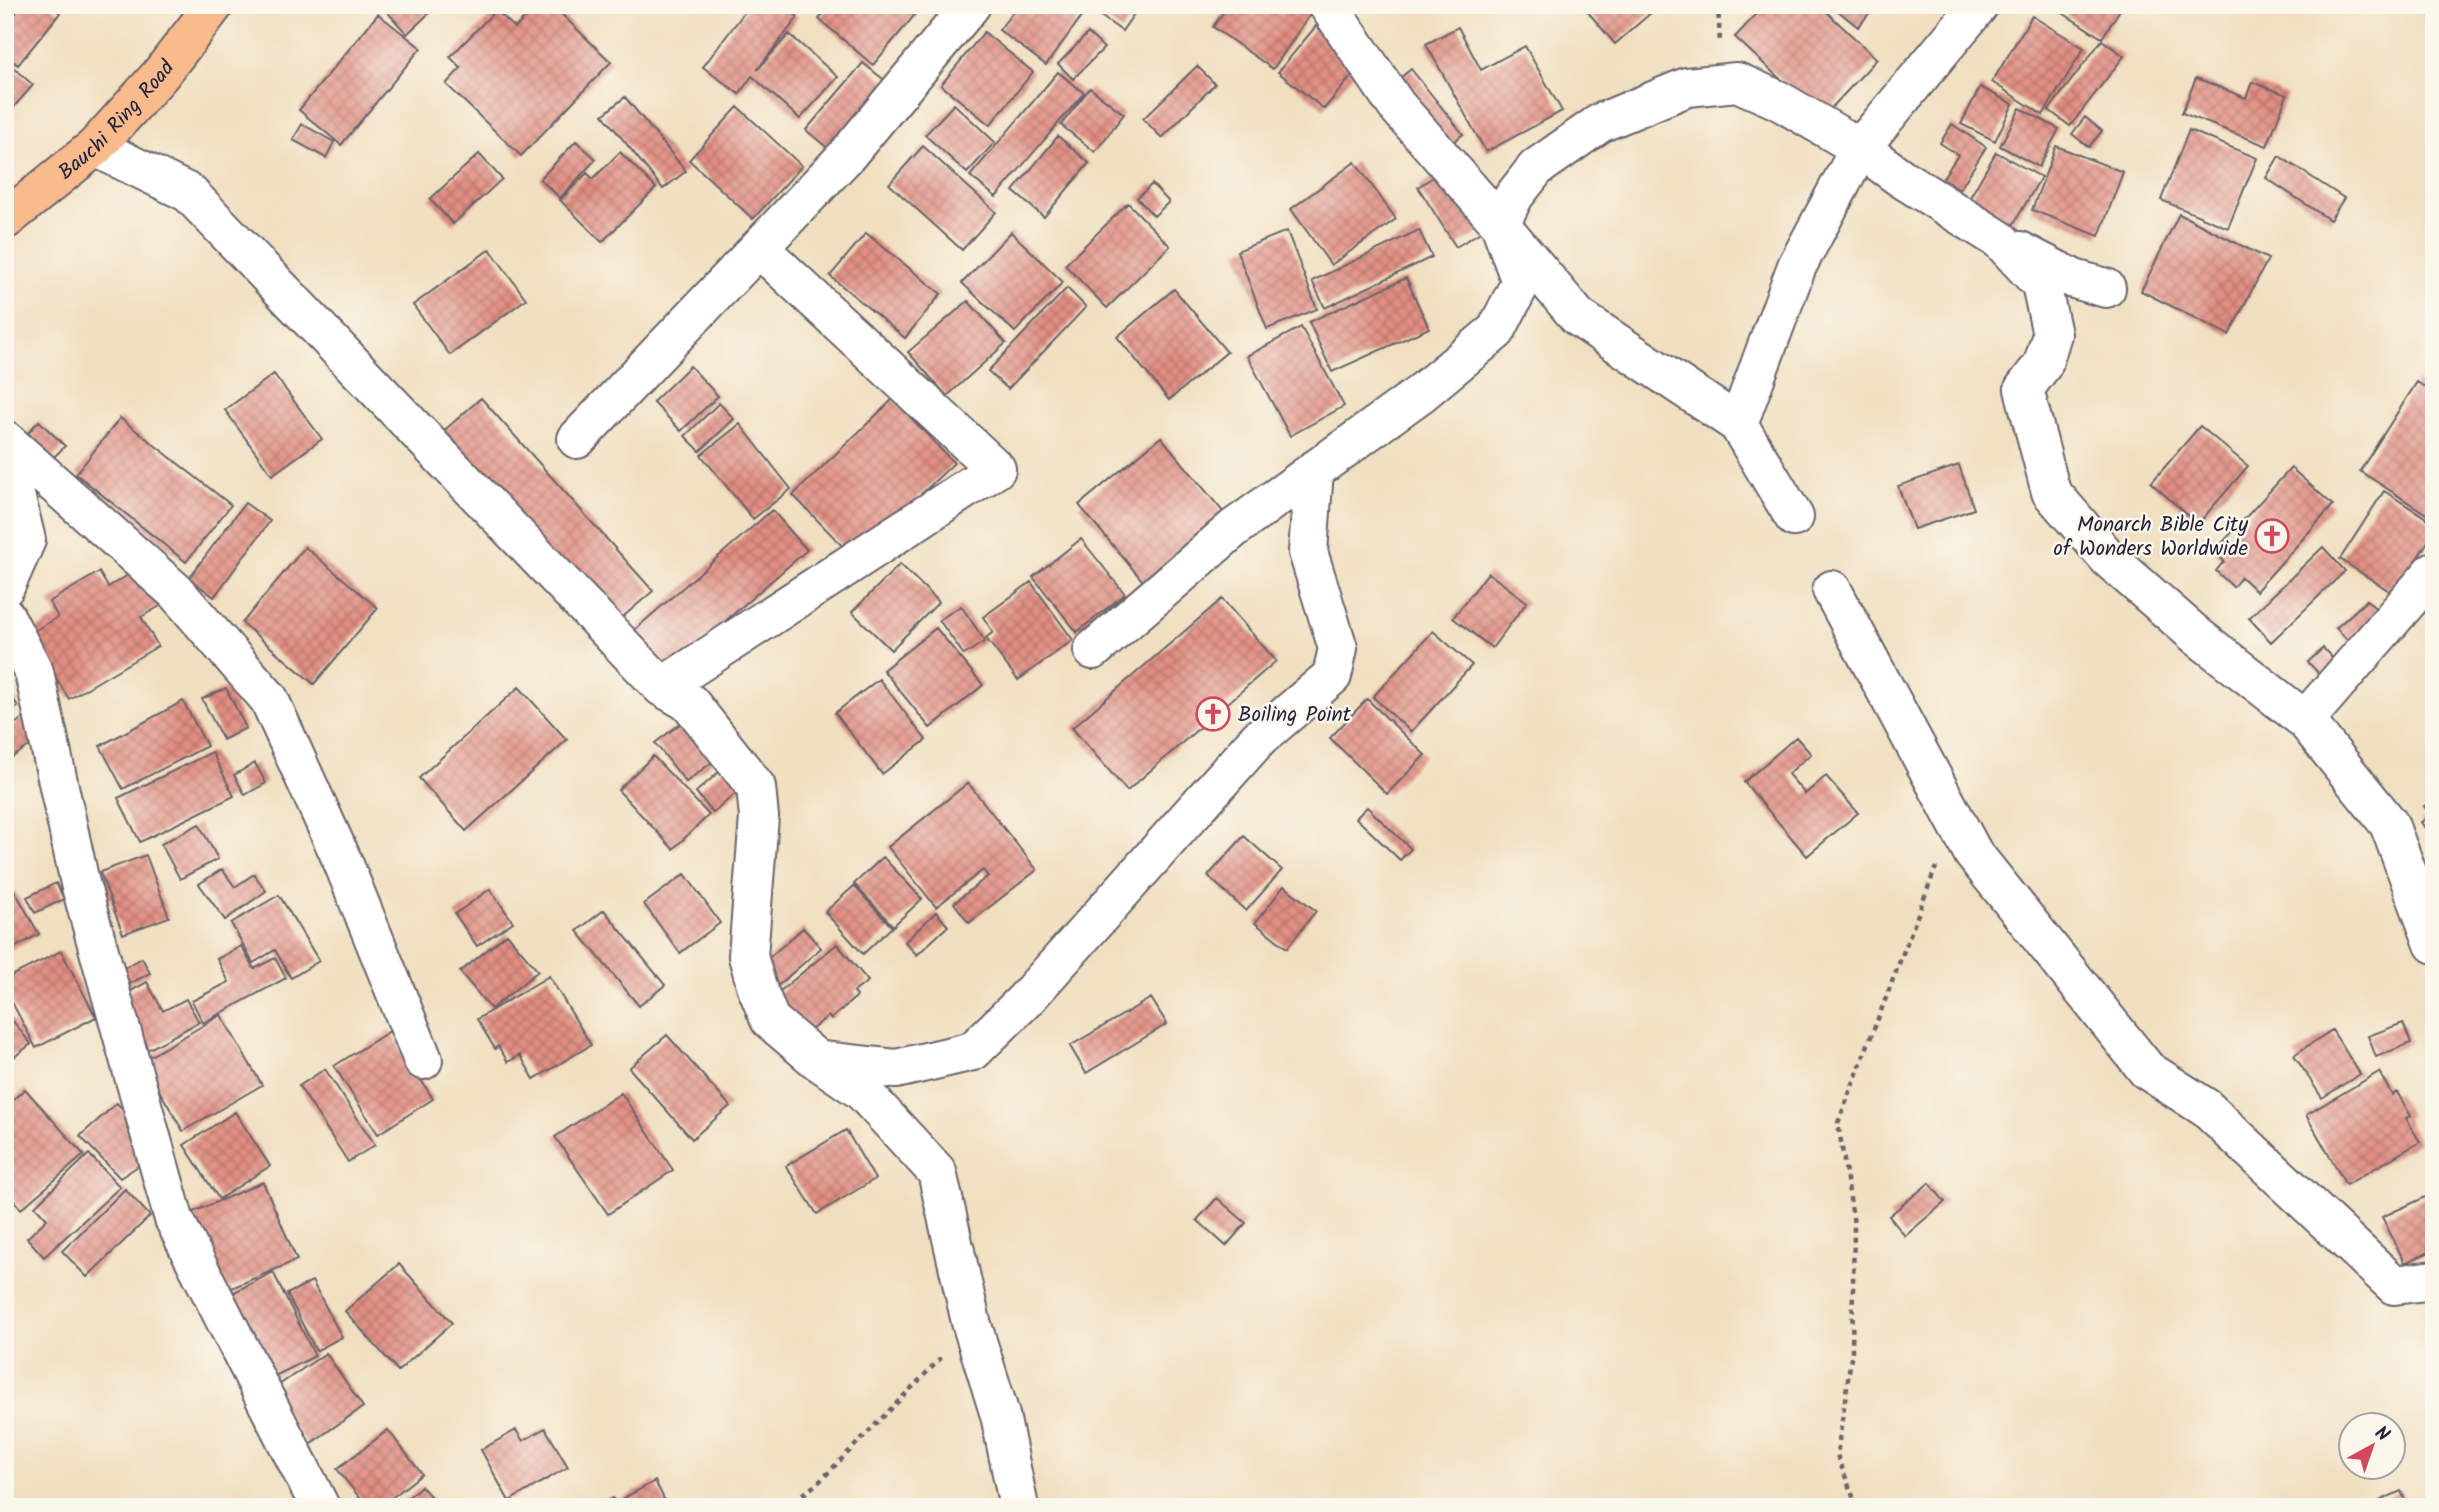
<svg xmlns="http://www.w3.org/2000/svg" width="2439" height="1512" font-family="Kalam,sans-serif">
  <defs>
    <pattern id="building-cross-hatch" width="8" height="8" patternUnits="userSpaceOnUse" patternTransform="scale(1.75)"><rect width="8" height="8" fill="#e28f83"/><path d="M0 0l8 8M0 8l8-8" fill="none" stroke="#b7746c"/></pattern>
  </defs>
  <rect width="100%" height="100%" fill="#fbf7ec"/>
  <filter id="ink" filterUnits="userSpaceOnUse"><feTurbulence type="fractalNoise" baseFrequency=".0143" numOctaves="2"/><feDisplacementMap in="SourceGraphic" scale="14" xChannelSelector="R" yChannelSelector="G"/><feConvolveMatrix kernelMatrix="1 2 1 2 8 2 1 2 1" color-interpolation-filters="sRGB"/></filter>
  <filter id="wash" filterUnits="userSpaceOnUse"><feTurbulence type="fractalNoise" baseFrequency=".00686" numOctaves="4" result="noise"/><feDisplacementMap in="SourceGraphic" scale="28" xChannelSelector="R" yChannelSelector="G"/><feGaussianBlur stdDeviation="1.57" result="paint"/><feColorMatrix in="noise" values="0 0 0 0 0 0 0 0 0 0 0 0 0 0 0 0 0 1.4 0 .05"/><feComposite in="paint" operator="in"/></filter>
  <g filter="url(#wash)">
    <rect width="100%" height="100%" fill="#f0dfc0"/>
    <g id="blocks">
      <path fill="url(#building-cross-hatch)" d="M22 5H51L60 13 18 65 5 55V26Z
        M381 5H438L407 34Z
        M538 5H552L611 62 521 156 446 84 461 68 450 57 496 10 515 28Z
        M750 5H783L798 17 757 70 789 34 838 77 800 119 752 76 739 94 703 67Z
        M830 5H923L873 65 819 19Z
        M1018 5H1090L1046 65 999 30Z
        M1100 5H1140L1122 31 1095 12Z
        M1228 5H1300L1311 13 1273 69 1213 27Z
        M1582 5H1660L1615 44Z
        M1765 5H1819L1877 59 1822 118 1735 37Z
        M1831 5H1876L1858 27Z
        M2050 5H2123L2102 38Z
        M378 14 421 48 341 145 299 110Z
        M2032 16 2084 48 2043 115 1992 82Z
        M1316 26 1362 64 1324 109 1278 72Z
        M1458 27 1481 70 1525 46 1562 111 1486 152 1426 44Z
        M984 32 1033 72 990 125 941 85Z
        M1088 33 1104 48 1073 79 1058 64Z
        M2102 40 2124 56 2070 126 2049 110Z
        M863 63 888 83 831 151 806 130Z
        M1197 66 1215 84 1162 138 1143 119Z
        M13 67 33 85 5 117V77Z
        M1411 69 1463 134 1444 149 1392 85Z
        M1058 72 1084 93 996 197 970 176Z
        M2196 78 2246 98 2252 82 2287 95 2267 146 2182 113Z
        M1980 87 2013 104 1995 141 1961 124Z
        M1090 88 1124 114 1095 152 1061 125Z
        M625 97 686 171 663 189 603 115Z
        M954 104 995 142 967 173 925 135Z
        M738 107 802 166 753 219 689 160Z
        M2020 108 2059 129 2039 167 2000 146Z
        M2085 117 2102 131 2089 147 2072 134Z
        M302 124 334 142 326 158 293 140Z
        M1952 124 1986 147 1960 189 1943 178 1958 155 1940 143Z
        M2189 130 2257 158 2228 228 2161 200Z
        M1058 136 1089 163 1044 217 1013 191Z
        M576 141 596 159 560 198 540 179Z
        M923 146 996 212 962 250 889 184Z
        M2056 146 2123 172 2099 236 2032 210Z
        M620 152 656 188 602 242 560 200 587 173 593 179Z
        M1996 152 2041 177 2012 227 1968 201Z
        M479 154 502 179 453 224 430 199Z
        M2279 156 2344 198 2330 220 2266 178Z
        M1355 162 1396 219 1331 265 1291 209Z
        M1444 170 1482 231 1456 247 1418 187Z
        M1152 184 1169 202 1154 216 1137 198Z
        M1128 203 1170 246 1107 308 1065 265Z
        M2179 214 2268 259 2229 335 2141 291Z
        M1419 230 1432 257 1325 308 1312 281Z
        M1287 231 1317 309 1267 329 1237 251Z
        M1011 232 1063 282 1015 332 962 283Z
        M866 233 941 294 905 338 830 276Z
        M490 249 526 299 450 355 413 305Z
        M1406 278 1429 328 1332 372 1309 322Z
        M1067 288 1086 307 1008 389 988 371Z
        M1174 289 1227 352 1169 400 1117 337Z
        M968 301 1006 343 947 396 908 352Z
        M1301 327 1344 406 1290 436 1247 356Z
        M690 366 718 396 681 431 653 402Z
        M274 374 322 439 272 475 225 410Z
        M2417 382 2434 393V519L2360 471Z
        M481 398 653 591 611 627 439 435Z
        M893 399 954 463 854 558 793 495Z
        M719 403 734 419 700 451 685 436Z
        M120 418 231 505 186 562 76 474Z
        M39 421 65 446 53 458 28 433Z
        M740 424 791 489 753 519 701 455Z
        M2200 426 2248 466 2198 524 2151 483Z
        M1161 437 1229 519 1147 586 1079 505Z
        M1959 465 1974 509 1914 529 1898 486Z
        M2291 468 2333 505 2256 591 2241 577 2233 587 2216 571 2224 561 2214 552Z
        M2384 491 2434 523V532L2394 594 2340 559Z
        M245 503 270 521 214 597 189 578Z
        M772 510 807 550 660 678 625 638Z
        M1081 539 1125 594 1077 632 1033 577Z
        M305 547 378 608 314 684 242 623Z
        M2323 547 2345 571 2271 642 2249 618Z
        M900 564 939 602 891 650 852 612Z
        M140 568 162 605 141 617 158 646 69 699 29 634 58 617 49 602 99 572 108 587Z
        M1488 573 1527 602 1492 648 1453 618Z
        M1031 582 1073 640 1018 680 986 638 993 632 983 617Z
        M1222 599 1276 661 1127 791 1072 728Z
        M2367 600 2382 615 2351 644 2336 628Z
        M961 606 985 641 964 655 939 620Z
        M936 628 983 685 930 728 883 670Z
        M1433 631 1472 665 1411 732 1373 697Z
        M2323 648 2336 662 2321 676 2308 662Z
        M879 679 926 740 882 774 835 713Z
        M5 684 18 707 5 715Z
        M519 687 567 740 466 831 419 778Z
        M226 688 246 728 223 740 202 699Z
        M1367 699 1425 755 1387 794 1330 738Z
        M183 701 207 746 123 789 100 746Z
        M31 713 46 735 5 762V730Z
        M689 717 720 756 686 782 655 743Z
        M1796 737 1811 754 1788 774 1805 794 1826 776 1858 813 1807 856 1744 782Z
        M212 752 234 796 140 842 118 798Z
        M653 756 709 815 673 849 618 790Z
        M255 763 266 783 245 795 234 775Z
        M727 765 745 785 713 813 696 792Z
        M968 783 1037 870 969 923 954 903 988 876 983 870 936 907 888 847Z
        M2434 800V842L2421 822 2430 816 2424 806Z
        M1367 807 1411 849 1400 860 1356 818Z
        M199 824 218 859 180 879 161 844Z
        M1244 836 1282 870 1246 911 1208 876Z
        M146 855 169 917 123 934 100 872Z
        M883 857 922 899 893 926 854 884Z
        M222 869 235 887 254 874 266 891 225 920 199 884Z
        M685 874 720 923 680 953 644 904Z
        M8 879 39 934 5 953V880Z
        M56 883 64 899 35 913 27 897Z
        M854 886 892 927 863 954 825 912Z
        M1284 886 1316 911 1287 948 1255 923Z
        M490 889 513 922 477 946 455 914Z
        M279 895 319 961 291 978 275 950 253 963 231 923Z
        M604 910 665 985 639 1006 577 931Z
        M936 912 948 926 917 955 905 942Z
        M803 928 821 948 774 989 756 969Z
        M507 934 538 971 491 1009 460 972Z
        M837 944 868 981 854 992 857 996 831 1019 828 1016 800 1039 773 997Z
        M241 946 254 969 275 958 286 978 203 1023 192 1001 229 982 217 959Z
        M61 951 96 1017 36 1048 5 989V979Z
        M142 958 150 973 122 988 114 973Z
        M549 976 591 1045 534 1079 520 1055 508 1062 498 1046 495 1049 477 1019Z
        M147 982 163 1011 186 999 199 1022 144 1052 116 999Z
        M1151 998 1167 1024 1086 1073 1070 1046Z
        M5 1011 31 1044 14 1057 5 1046Z
        M221 1015 262 1085 183 1131 142 1061Z
        M2403 1023 2411 1043 2376 1057 2368 1036Z
        M2332 1030 2360 1074 2322 1098 2294 1055Z
        M390 1031 433 1099 378 1134 334 1066Z
        M667 1035 730 1106 692 1139 629 1068Z
        M325 1069 375 1145 348 1162 299 1086Z
        M2379 1072 2392 1095 2397 1092 2411 1116 2406 1118 2420 1142 2346 1185 2306 1115Z
        M25 1089 84 1155 21 1209 5 1191V1107Z
        M621 1093 673 1170 608 1214 555 1137Z
        M117 1103 133 1123 127 1129 150 1158 120 1178 80 1136Z
        M235 1112 270 1166 219 1199 184 1145Z
        M846 1130 875 1179 817 1214 786 1166Z
        M89 1154 120 1187 44 1257 27 1238 47 1219 35 1206Z
        M263 1182 297 1260 227 1290 193 1212Z
        M1929 1183 1945 1202 1905 1236 1889 1216Z
        M125 1189 150 1216 87 1277 62 1251Z
        M2434 1193V1250L2405 1263 2382 1217Z
        M1217 1198 1246 1223 1226 1246 1197 1220Z
        M399 1264 452 1323 398 1371 345 1311Z
        M273 1272 315 1356 271 1378 229 1295Z
        M312 1281 342 1337 316 1351 287 1294Z
        M326 1353 363 1407 308 1445 270 1391Z
        M545 1428 568 1467 509 1501 481 1450 516 1430 523 1441Z
        M388 1430 422 1474 380 1507H367L337 1469Z
        M655 1481 668 1507H626L622 1499Z
        M421 1486 440 1507H398Z
        M2401 1491 2408 1507H2366Z
        M613 1498 617 1507H593Z"/>
    </g>
  </g>
  <g filter="url(#ink)">
    <use href="#blocks" fill-opacity="0" stroke="#6a646a" stroke-width="2"/>
    <g fill="none" stroke-linecap="round" stroke-linejoin="round">
      <defs>
        <path id="minor" d="M95 147 189 193 662 687 690 703 756 787 759 817 748 956 757 988 770 1020 817 1060 862 1091 937 1172 971 1322 1000 1415 1019 1507
          M2020 251 2074 279 2106 288
          M1738 424 1578 317 1500 224 1514 196 1536 168 1600 123 1687 87 1737 82 1778 100 1860 148 1901 178 2000 240 2041 284 2052 334 2043 364 2024 389 2051 492 2109 559 2197 636 2305 720 2389 824 2434 944
          M577 439 847 155 971 5
          M5 440 175 591 269 699 342 860 423 1060
          M5 454 26 540 5 587
          M1794 517 1738 424 1797 266 1860 148 1979 5
          M1832 590 1973 853 2147 1070 2206 1108 2394 1285 2434 1280
          M5 616 34 672 80 883 174 1219 320 1507
          M1093 650 1233 529 1420 394 1496 331 1521 282 1500 224 1396 105 1328 5
          M662 687 996 469 759 248
          M2305 720 2434 571
          M822 1061 896 1069 973 1051 1025 1000 1258 739 1332 676 1338 648 1308 552 1314 470"/>
        <g id="major">
          <path id="s1" d="M5 220 95 147 160 75 214 5"/>
        </g>
      </defs>
      <use href="#minor" stroke="#6a646a" stroke-width="42"/>
      <use href="#major" stroke="#6a646a" stroke-width="42"/>
      <path stroke="#6a646a" stroke-width="4.5" stroke-dasharray="5 5" stroke-linecap="butt" d="M1718 5 1720 44
        M787 1507 819 1482 941 1358
        M1857 1507 1837 1455 1852 1351 1854 1224 1838 1123 1936 867"/>
      <use href="#minor" stroke="#fff" stroke-width="38"/>
      <use href="#major" stroke="#fabb8c" stroke-width="38"/>
    </g>
  </g>
  <defs>
    <symbol id="church-ring" viewBox="-11 -11 22 22"><circle r="9.5" fill="#fbf7ec" stroke="#d1495b" stroke-width="1.5"/><path d="M-1.2-6h2.4v3.5h3.3v2.4h-3.3V6h-2.4V-.1h-3.3v-2.4h3.3Z" fill="#d1495b"/></symbol>
  </defs>
  <g fill-rule="evenodd">
    <use href="#church-ring" x="2253" y="517" width="38" height="38"/>
    <use href="#church-ring" x="1194" y="695" width="38" height="38"/>
  </g>
  <g text-anchor="middle" stroke-width="5" stroke-linejoin="round" paint-order="stroke">
    <g font-size="21" fill="#22223b" stroke="#fbf7ec">
      <text dy="7" stroke="none"><textPath href="#s1" startOffset="150">Bauchi Ring Road</textPath></text>
    </g>
    <g font-size="21" fill="#22223b" stroke="#fbf7ec" text-anchor="end">
      <text x="2248" y="531">Monarch Bible City<tspan x="2248" dy="24">of Wonders Worldwide</tspan></text>
      <text x="1238" y="721" text-anchor="start">Boiling Point</text>
    </g>
  </g>
  <rect width="2439" height="1512" fill="none" stroke="#fbf7ec" stroke-width="28"/>
  <g transform="translate(2372 1446) rotate(40)"><circle r="33" fill="#fbf7ec" stroke="#a4a2a5" stroke-width="2"/>
  <path d="M0-5L12 26L0 18L-12 26Z" fill="#d1495b"/>
  <text y="-10" font-size="19" font-weight="bold" text-anchor="middle" fill="#22223b">N</text>
  </g>
</svg>
